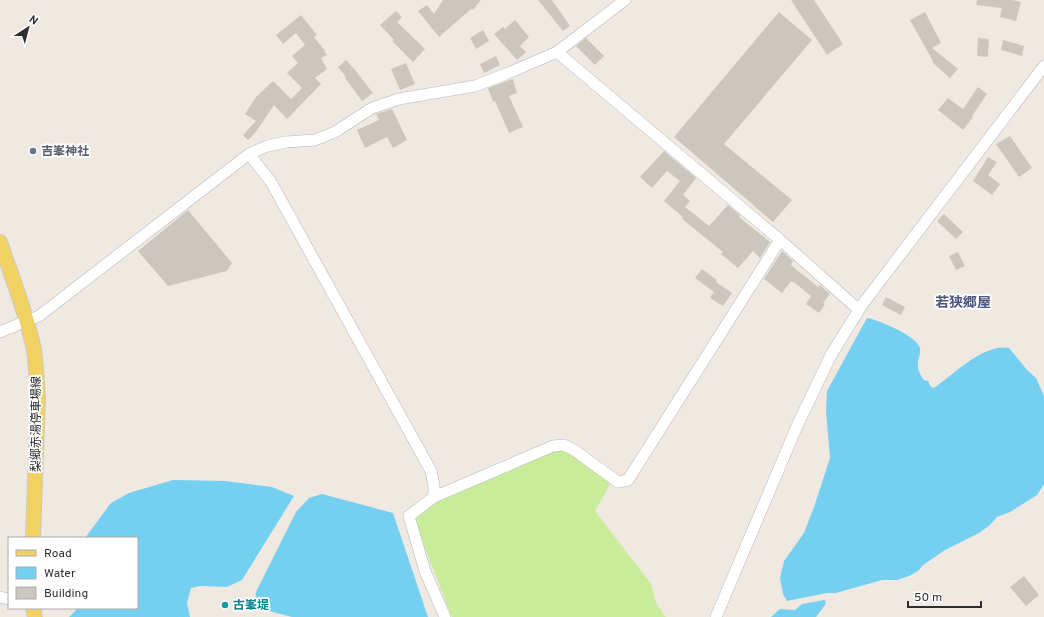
<svg xmlns="http://www.w3.org/2000/svg" width="1044" height="617" font-family="Overpass,'Noto Sans JP',sans-serif">
  <rect width="100%" height="100%" fill="#efe9e1"/>
  <path fill="#c9ec9a" d="M562 449 610 481 609 486 595 511 651 584 656 603 666 617H452L414 520 440 498 486 481 555 450Z"/>
  <path fill="#75cff0" d="M867 318C879 320 917 336 920 348 921 354 918 358 918 363 917 368 921 377 924 380L928 381 931 387 934 388C954 374 984 343 1009 348L1027 370 1036 378 1044 396V484L1037 495 1010 512 997 517 990 525 979 533 945 550 923 565 918 571 909 576 897 580H882L836 593H827L787 601 783 594 780 578 784 561 804 533 814 507 830 458 826 411 827 391Z
    M173 480 225 481 272 487 294 496 242 580 227 587 200 586 191 588 187 603 190 617H69L78 608H137V538H85L111 503 129 493Z
    M322 494 393 513 428 617H292L269 611 255 604 256 592 296 512 309 498Z
    M824 600 826 601 825 605 816 617H771L780 609 795 610 802 604Z"/>
  <path fill="#cbc7bf" d="M443 0H481L473 10 471 9 439 37 418 11 427 5 434 14Z
    M538 0H552L570 26 563 31Z
    M791 0H814L843 44 827 55Z
    M977 0H1012L1021 2 1016 21 1000 17 1002 8 976 5Z
    M396 11 402 17 397 22 425 49 413 62 392 41 394 40 380 25Z
    M779 12 812 40 724 144 792 200 773 222 674 137Z
    M925 12 941 43 932 48 958 69 950 78 932 62 933 61 910 20Z
    M301 15 317 35 314 37 325 51H324L327 55 321 58 327 69 315 78 321 84 287 119 274 105 255 133 248 140 243 135 256 121 245 114 256 97 273 81 291 99 302 88 287 73 298 63 292 56 305 45 296 33 283 44 276 35Z
    M515 20 529 37 520 46 526 52 517 60 494 34 503 27 505 29Z
    M483 30 489 41 476 49 470 38Z
    M586 38 604 56 595 65 576 46Z
    M978 38 989 39 988 57 977 56Z
    M1003 40 1024 46 1022 56 1001 50Z
    M496 56 500 65 484 73 480 64Z
    M346 60 355 70 373 93 362 101 345 78 346 77 338 67Z
    M406 63 415 84 400 90 391 69Z
    M513 79 517 93 509 96 523 127 509 133 495 101 493 102 488 88Z
    M978 87 987 94 972 116 973 117 963 130 938 110 948 98 963 109Z
    M392 109 407 140 393 148 387 137 365 148 357 130 379 120 376 114Z
    M1010 136 1032 168 1019 177 996 144Z
    M664 151 696 178 683 195 690 201 685 207 709 226 728 205 740 215 739 217 770 242 760 258 753 251 738 268 721 254 723 252 682 219 683 217 664 201 680 181 667 171 652 188 640 177Z
    M988 157 997 162 988 175 1000 184 992 195 973 181Z
    M188 210 232 263 227 271 168 286 138 251Z
    M944 214 963 232 956 239 937 221Z
    M782 251 793 261 791 265 818 287 820 285 830 294 823 303 825 304 819 313 806 304 811 296 795 283 791 281 782 293 764 279Z
    M958 252 965 266 956 270 949 256Z
    M702 269 717 280 716 282 732 293 723 306 710 298 714 292 695 278Z
    M886 297 905 307 901 315 882 305Z
    M1024 576 1039 595 1026 606 1010 587Z"/>
  <g fill="none" stroke-linecap="round" stroke-linejoin="round">
    <defs>
      <path id="minor" d="M557 52 780 240 858 309
        M249 154 271 182 431 471 434 486V497
        M0 332 39 316 249 154 267 146 286 142 315 140 335 132 372 108 399 99 475 86 506 74 557 52 625 0
        M0 597 9 599
        M445 617 425 571 409 516 434 497 553 446 564 445 574 450 618 482 628 480 780 240
        M716 617 797 426 831 355 862 305 1044 66"/>
      <path id="major" d="M0 242C12 278 27 314 34 350 36 365 37 381 38 396L33 538
        M33 608 35 617"/>
    </defs>
    <use href="#minor" stroke="#b4b7c1" stroke-width="12"/>
    <use href="#major" stroke="#c9c9c9" stroke-width="16"/>
    <use href="#minor" stroke="#fff" stroke-width="11"/>
    <use href="#major" stroke="#f2d163" stroke-width="14"/>
  </g>
  <circle fill="#6b7280" stroke="#fff" stroke-width="1.5" cx="33" cy="151" r="4"/>
  <circle fill="#0f9aa8" stroke="#fff" stroke-width="1.5" cx="225" cy="605" r="4"/>
  <g text-anchor="middle" stroke-width="3.5" stroke-linejoin="round" paint-order="stroke">
    <g font-size="12" font-weight="bold" fill="#5b616d" stroke="#fff" text-anchor="start">
      <text x="41" y="155">吉峯神社</text>
    </g>
    <g font-size="12" fill="#2e2e2e" stroke="#fff">
      <text transform="translate(36 424) rotate(-90)" y="4">梨郷赤湯停車場線</text>
    </g>
    <g font-size="12" font-weight="bold" fill="#0d838f" stroke="#fff" text-anchor="start">
      <text x="233" y="609">古峯堤</text>
    </g>
    <g font-size="14" font-weight="bold" fill="#4d5680" stroke="#fff">
      <text x="963" y="307">若狭郷屋</text>
    </g>
  </g>
  <rect x="8" y="537" width="130" height="72" fill="#ffffff" stroke="#ababab"/>
  <rect x="16" y="550" width="20" height="6" fill="#f2d163" stroke="#ababab"/>
  <text x="44" y="557" font-size="12" fill="#2e2e2e">Road</text>
  <rect x="16" y="567" width="20" height="12" fill="#75cff0" stroke="#ababab"/>
  <text x="44" y="577" font-size="12" fill="#2e2e2e">Water</text>
  <rect x="16" y="587" width="20" height="12" fill="#cbc7bf" stroke="#ababab"/>
  <text x="44" y="597" font-size="12" fill="#2e2e2e">Building</text>
  <g transform="translate(28 28) rotate(36)" stroke="#ffffff" stroke-width="3" paint-order="stroke">
  <path d="M0-3L7 15L0 10L-7 15Z" fill="#2e2e2e"/>
  <text y="-6" font-size="11" font-weight="bold" text-anchor="middle" fill="#2e2e2e">N</text>
  </g>
  <path d="M908 601v6h73v-6" fill="none" stroke="#2e2e2e" stroke-width="2"/>
  <text x="914" y="601" font-size="12" fill="#2e2e2e" stroke="#ffffff" stroke-width="3" paint-order="stroke">50 m</text>
</svg>
